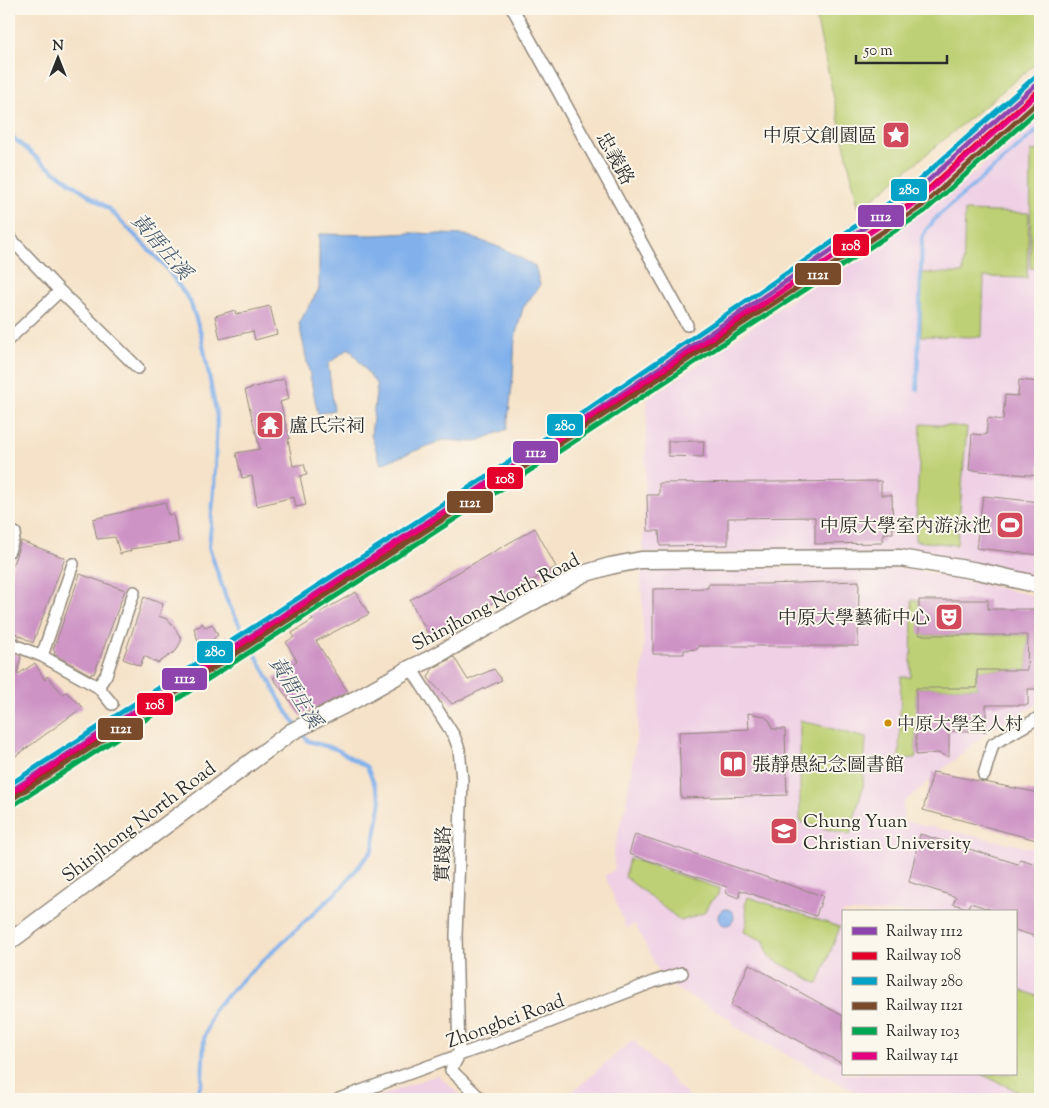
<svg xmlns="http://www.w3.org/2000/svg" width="1049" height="1108" font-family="'Sorts Mill Goudy','Noto Serif TC',serif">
  <rect width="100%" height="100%" fill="#fbf7ec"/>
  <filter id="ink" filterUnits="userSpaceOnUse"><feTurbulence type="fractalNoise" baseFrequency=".02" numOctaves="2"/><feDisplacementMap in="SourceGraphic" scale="10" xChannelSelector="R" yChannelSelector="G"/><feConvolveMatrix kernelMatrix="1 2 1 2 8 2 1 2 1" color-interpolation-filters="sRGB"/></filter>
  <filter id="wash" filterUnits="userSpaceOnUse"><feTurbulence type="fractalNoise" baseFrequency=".0096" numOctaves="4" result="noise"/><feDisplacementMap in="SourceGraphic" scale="20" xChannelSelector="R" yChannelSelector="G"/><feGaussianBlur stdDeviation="1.12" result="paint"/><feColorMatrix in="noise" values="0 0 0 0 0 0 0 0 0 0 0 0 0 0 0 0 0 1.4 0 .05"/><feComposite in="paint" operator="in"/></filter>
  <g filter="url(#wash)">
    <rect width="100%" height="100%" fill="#f5e2c8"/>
    <path fill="#efd0e5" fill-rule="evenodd" d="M1040 115V580L928 556 643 552 647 400 976 172Z
      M878 567 917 570 1040 597V703L990 730 903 803V821L1040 850V1099H869L733 1026 729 1018 664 982 635 924 626 928 605 875 615 870 613 854 623 813 625 809 637 734 644 652 641 569ZM843 912H1015V1074H843Z
      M633 1040 691 1099H564Z
      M437 1075 465 1099H372Z"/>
    <path fill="#bdd074" stroke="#747e50" d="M814 9H1040V60L859 210Z
      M1040 150V269L1030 268 1031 151Z
      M965 211 1029 213 1027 278 984 277 982 337 921 336 922 273H963Z
      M921 424 967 427 957 545 915 541Z
      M912 600H919L920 635H1028L1027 670H977V688H916V758L899 759 901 677H911Z
      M800 720 866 738 863 787 850 835 800 822Z
      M629 858 719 888 718 895 710 902 704 913 681 921 625 877Z
      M748 897 840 927 818 984 769 957 764 941 744 932 747 919 745 905Z
      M1015 988 1040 997V1099H1034L981 1074H1015Z"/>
    <path fill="#81b0eb" stroke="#566e8b" d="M414 233 465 235 504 249 535 266 540 285 523 308 515 337 513 377 507 429 475 442 443 440 381 464 371 435 377 385 349 348 328 364 334 410 318 414 299 323 319 289V234L372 235Z
      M718 917a8 8 0 1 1 16 0a8 8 0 1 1-16 0Z"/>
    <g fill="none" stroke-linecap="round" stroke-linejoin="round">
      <path stroke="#81b0eb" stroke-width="4" d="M9 134 44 164 109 209 164 265 190 301 201 334 217 417 214 490 209 547 227 601 282 704 296 725
        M917 390 922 238 926 230 938 216 1040 128
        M195 1099 202 1082 204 1039 213 1010 245 977 341 888 373 849 381 800 367 767 336 749 308 741 300 731"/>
    </g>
    <g id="blocks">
      <path fill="#cd93c5" d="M270 306 277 334 255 340 253 331 220 339 215 316 235 310 236 314Z
        M284 379 289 399 280 402 290 439H288L293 466 304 464 307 475 300 476 306 505 296 507 294 497 257 506 252 476 242 478 236 453 260 449 245 390Z
        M1019 380 1040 382V476L969 470 972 434 986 435 988 418 1003 420 1005 395 1018 396Z
        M668 441H704L703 457 668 456Z
        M881 481V495H892L893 533H883V543L815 544V517L728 518V545L660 546 659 531H648L647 495H659V483Z
        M983 496 1040 502V555L976 548Z
        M165 502 168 515 173 514 179 542 130 549 131 551 120 554 115 537 97 539 93 519Z
        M535 528 556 567 430 638 410 600Z
        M21 541 65 558 33 643 15 633 20 639 9 636V575Z
        M80 574 125 590 94 674 92 673 91 675 54 654 55 651 53 650Z
        M859 581 858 646H698V649L684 650V654H653V589L708 588V584H766Z
        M356 592 369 614 316 641 348 692 301 716 273 678 297 661 286 642 294 637 292 633 313 620 310 614 319 610 320 612Z
        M144 597 163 604 159 616 169 620 182 639 176 651 158 663 144 656 140 666 123 659Z
        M919 600H988V609H1040V689H1028V705H986V731H949V757L938 753 916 755V688H977V670H1027L1028 635H919Z
        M202 623 205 627 212 624 218 635 213 639 216 646 210 649 212 653 203 657 194 628 200 626Z
        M9 651 21 656 17 675 35 663 45 680 47 676 63 694 66 692 83 707 9 761Z
        M454 657 468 680 494 669 502 680 452 704 428 678 432 669Z
        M748 713 764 716 770 721 772 729H785L787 795 681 798 679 732 749 729Z
        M933 772 1040 793V841L923 810Z
        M635 834 823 896 816 916 740 890 739 898 726 893 727 887 629 854Z
        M920 834 1018 864 1020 859 1040 865V938L1015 930V912H999L970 903 968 908 953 904 956 897 909 882Z
        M749 964 843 1016V1064L731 1005Z"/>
    </g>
  </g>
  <g filter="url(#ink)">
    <use href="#blocks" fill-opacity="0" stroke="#90867a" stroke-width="1"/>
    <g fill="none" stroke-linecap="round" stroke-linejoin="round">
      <defs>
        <path id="street" d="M513 9 687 325
          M9 237 60 291 138 368
          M9 339 60 291
          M9 551 15 533
          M9 643 42 656 98 687 112 704
          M42 656 73 564
          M411 668 454 736 459 749 462 780 456 935 459 1055 451 1070 481 1099
          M98 687 106 675 134 592
          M984 775 993 744 1040 717
          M339 1099 539 1026 653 982 682 973"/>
        <path id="secondary" d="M9 942 291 732 356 699 411 668 428 660 583 574 610 566 641 560 900 558 978 571 1040 585"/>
      </defs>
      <use href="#street" stroke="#90867a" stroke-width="14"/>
      <use href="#secondary" stroke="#90867a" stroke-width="19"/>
      <use href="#street" stroke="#fff" stroke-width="11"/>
      <use href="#secondary" stroke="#fff" stroke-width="16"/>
      <defs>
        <path id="rail-1" d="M9 792 543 447 911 196 1040 81"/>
        <path id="rail-2" d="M12 797 546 452 915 201 1040 89"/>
        <path id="rail-3" d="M9 785 540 442 907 191 1036 76"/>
        <path id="rail-4" d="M9 801 546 453 922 206 1040 100"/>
        <path id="rail-5" d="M12 806 549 458 925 211 1040 108"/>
        <path id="rail-6" d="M9 794 543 448 918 201 1036 95"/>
      </defs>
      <use href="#rail-1" stroke="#fbf7ec" stroke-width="9"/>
      <use href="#rail-2" stroke="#fbf7ec" stroke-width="9"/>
      <use href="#rail-3" stroke="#fbf7ec" stroke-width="9"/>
      <use href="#rail-4" stroke="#fbf7ec" stroke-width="9"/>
      <use href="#rail-5" stroke="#fbf7ec" stroke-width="9"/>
      <use href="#rail-6" stroke="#fbf7ec" stroke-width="9"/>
      <use href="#rail-1" stroke="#8e44ad" stroke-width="5"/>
      <use href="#rail-2" stroke="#e4002b" stroke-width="5"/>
      <use href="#rail-3" stroke="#02a3c6" stroke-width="5"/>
      <use href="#rail-4" stroke="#7a4b2a" stroke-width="5"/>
      <use href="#rail-5" stroke="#00a651" stroke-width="5"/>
      <use href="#rail-6" stroke="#e5007d" stroke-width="5"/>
    </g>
  </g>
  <defs>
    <symbol id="sight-square" viewBox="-11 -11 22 22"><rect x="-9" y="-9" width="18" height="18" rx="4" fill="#d1495b" stroke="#fbf7ec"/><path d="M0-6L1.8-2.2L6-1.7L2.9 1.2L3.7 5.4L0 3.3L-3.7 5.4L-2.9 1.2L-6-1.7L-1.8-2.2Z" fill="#fff"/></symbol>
    <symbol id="temple-square" viewBox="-11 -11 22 22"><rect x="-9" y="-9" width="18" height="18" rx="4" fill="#d1495b" stroke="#fbf7ec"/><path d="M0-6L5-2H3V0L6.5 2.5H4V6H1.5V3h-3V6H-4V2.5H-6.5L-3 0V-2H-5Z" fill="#fff"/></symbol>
    <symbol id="stadium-square" viewBox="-11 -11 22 22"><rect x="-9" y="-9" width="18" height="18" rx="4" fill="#d1495b" stroke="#fbf7ec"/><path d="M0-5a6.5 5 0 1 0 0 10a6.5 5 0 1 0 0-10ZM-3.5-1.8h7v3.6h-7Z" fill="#fff"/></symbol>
    <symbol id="theatre-square" viewBox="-11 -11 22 22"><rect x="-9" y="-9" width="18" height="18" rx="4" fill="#d1495b" stroke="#fbf7ec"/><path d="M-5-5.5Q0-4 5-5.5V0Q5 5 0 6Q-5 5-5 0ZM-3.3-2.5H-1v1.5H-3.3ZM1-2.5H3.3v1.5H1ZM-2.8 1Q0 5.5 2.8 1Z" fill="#fff"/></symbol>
    <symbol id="library-square" viewBox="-11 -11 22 22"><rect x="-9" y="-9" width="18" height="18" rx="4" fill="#d1495b" stroke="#fbf7ec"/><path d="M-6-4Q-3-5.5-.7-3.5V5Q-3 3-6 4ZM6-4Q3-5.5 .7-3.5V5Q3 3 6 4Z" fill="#fff"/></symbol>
    <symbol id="university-square" viewBox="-11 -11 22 22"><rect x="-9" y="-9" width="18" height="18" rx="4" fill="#d1495b" stroke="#fbf7ec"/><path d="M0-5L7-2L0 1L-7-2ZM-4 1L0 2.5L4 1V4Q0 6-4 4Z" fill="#fff"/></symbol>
  </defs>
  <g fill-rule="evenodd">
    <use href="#sight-square" x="880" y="119" width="32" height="32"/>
    <use href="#temple-square" x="254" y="409" width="32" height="32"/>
    <use href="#stadium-square" x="994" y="509" width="32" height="32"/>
    <use href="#theatre-square" x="933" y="601" width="32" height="32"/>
    <use href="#library-square" x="717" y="748" width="32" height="32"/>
    <use href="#university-square" x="768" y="815" width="32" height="32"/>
  </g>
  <circle fill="#ce8d09" stroke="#fbf7ec" stroke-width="2" cx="888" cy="723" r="4.5"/>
  <g text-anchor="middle" stroke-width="4" stroke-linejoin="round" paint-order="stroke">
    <g font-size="18" fill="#2b2b2b" stroke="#fbf7ec" text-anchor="start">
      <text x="897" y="730">中原大學全人村</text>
    </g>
    <g font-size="19" fill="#2b2b2b" stroke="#fbf7ec" text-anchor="end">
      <text x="877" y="142">中原文創園區</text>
      <text x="289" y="432" text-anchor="start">盧氏宗祠</text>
      <text x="991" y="532">中原大學室內游泳池</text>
      <text x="930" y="624">中原大學藝術中心</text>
      <text x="752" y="771" text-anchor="start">張靜愚紀念圖書館</text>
      <text x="803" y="827" text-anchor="start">Chung Yuan<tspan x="803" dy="22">Christian University</tspan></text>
    </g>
    <g font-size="19" fill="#2b2b2b" stroke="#fbf7ec">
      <text transform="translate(616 158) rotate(61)" y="7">忠義路</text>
      <text transform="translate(495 601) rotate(-28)" y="7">Shinjhong North Road</text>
      <text transform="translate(138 821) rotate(-37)" y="7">Shinjhong North Road</text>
      <text transform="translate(442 854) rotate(-88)" y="7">實踐路</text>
      <text transform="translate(505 1020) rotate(-20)" y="7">Zhongbei Road</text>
    </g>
    <g font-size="20" font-style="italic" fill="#495a6e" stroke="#fbf7ec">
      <text transform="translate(162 246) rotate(49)" y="7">黃厝庄溪</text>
      <text transform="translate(296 692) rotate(58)" y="7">黃厝庄溪</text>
    </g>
  </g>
  <g stroke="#fbf7ec" stroke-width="2">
    <rect x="890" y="178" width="38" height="24" rx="5" fill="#02a3c6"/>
    <rect x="857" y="204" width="48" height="24" rx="5" fill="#8e44ad"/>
    <rect x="832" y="233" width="38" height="24" rx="5" fill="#e4002b"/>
    <rect x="794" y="262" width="48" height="24" rx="5" fill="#7a4b2a"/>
    <rect x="546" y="413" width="38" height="24" rx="5" fill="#02a3c6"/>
    <rect x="512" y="440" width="47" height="24" rx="5" fill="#8e44ad"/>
    <rect x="486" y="466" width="38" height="24" rx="5" fill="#e4002b"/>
    <rect x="446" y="490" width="48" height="24" rx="5" fill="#7a4b2a"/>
    <rect x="196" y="640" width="38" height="24" rx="5" fill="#02a3c6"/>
    <rect x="161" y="667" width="47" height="24" rx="5" fill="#8e44ad"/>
    <rect x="136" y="692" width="38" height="24" rx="5" fill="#e4002b"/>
    <rect x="97" y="717" width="47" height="24" rx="5" fill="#7a4b2a"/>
  </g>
  <g font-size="14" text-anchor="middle" font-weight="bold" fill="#fff">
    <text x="909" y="194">280</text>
    <text x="881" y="221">1112</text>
    <text x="851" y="250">108</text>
    <text x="818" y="279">1121</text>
    <text x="565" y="430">280</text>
    <text x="536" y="457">1112</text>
    <text x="505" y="483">108</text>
    <text x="470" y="507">1121</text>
    <text x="215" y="656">280</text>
    <text x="185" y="683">1112</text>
    <text x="155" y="709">108</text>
    <text x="121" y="733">1121</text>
  </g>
  <rect width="1049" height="1108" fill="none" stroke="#fbf7ec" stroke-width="30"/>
  <rect x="842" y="910" width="175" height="165" fill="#fbf7ec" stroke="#a8a59f"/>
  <rect x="852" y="927" width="25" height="8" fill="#8e44ad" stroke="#a8a59f"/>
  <text x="886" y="936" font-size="15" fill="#2b2b2b">Railway 1112</text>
  <rect x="852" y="952" width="25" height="8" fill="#e4002b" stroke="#a8a59f"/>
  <text x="886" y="960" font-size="15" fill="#2b2b2b">Railway 108</text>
  <rect x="852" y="977" width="25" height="8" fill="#02a3c6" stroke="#a8a59f"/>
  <text x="886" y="986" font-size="15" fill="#2b2b2b">Railway 280</text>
  <rect x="852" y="1002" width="25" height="8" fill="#7a4b2a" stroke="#a8a59f"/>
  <text x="886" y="1010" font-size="15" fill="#2b2b2b">Railway 1121</text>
  <rect x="852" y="1027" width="25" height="8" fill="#00a651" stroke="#a8a59f"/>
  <text x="886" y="1036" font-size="15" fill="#2b2b2b">Railway 103</text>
  <rect x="852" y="1052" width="25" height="8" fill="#e5007d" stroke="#a8a59f"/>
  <text x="886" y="1060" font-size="15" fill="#2b2b2b">Railway 141</text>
  <g transform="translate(58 58)" stroke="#fbf7ec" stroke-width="4" paint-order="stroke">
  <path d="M0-4L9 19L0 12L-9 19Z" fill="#2b2b2b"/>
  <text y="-8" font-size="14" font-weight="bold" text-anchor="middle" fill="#2b2b2b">N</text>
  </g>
  <path d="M856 55v8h91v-8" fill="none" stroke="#2b2b2b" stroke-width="2.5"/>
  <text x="864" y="55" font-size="15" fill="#2b2b2b" stroke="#fbf7ec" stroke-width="4" paint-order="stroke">50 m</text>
</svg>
